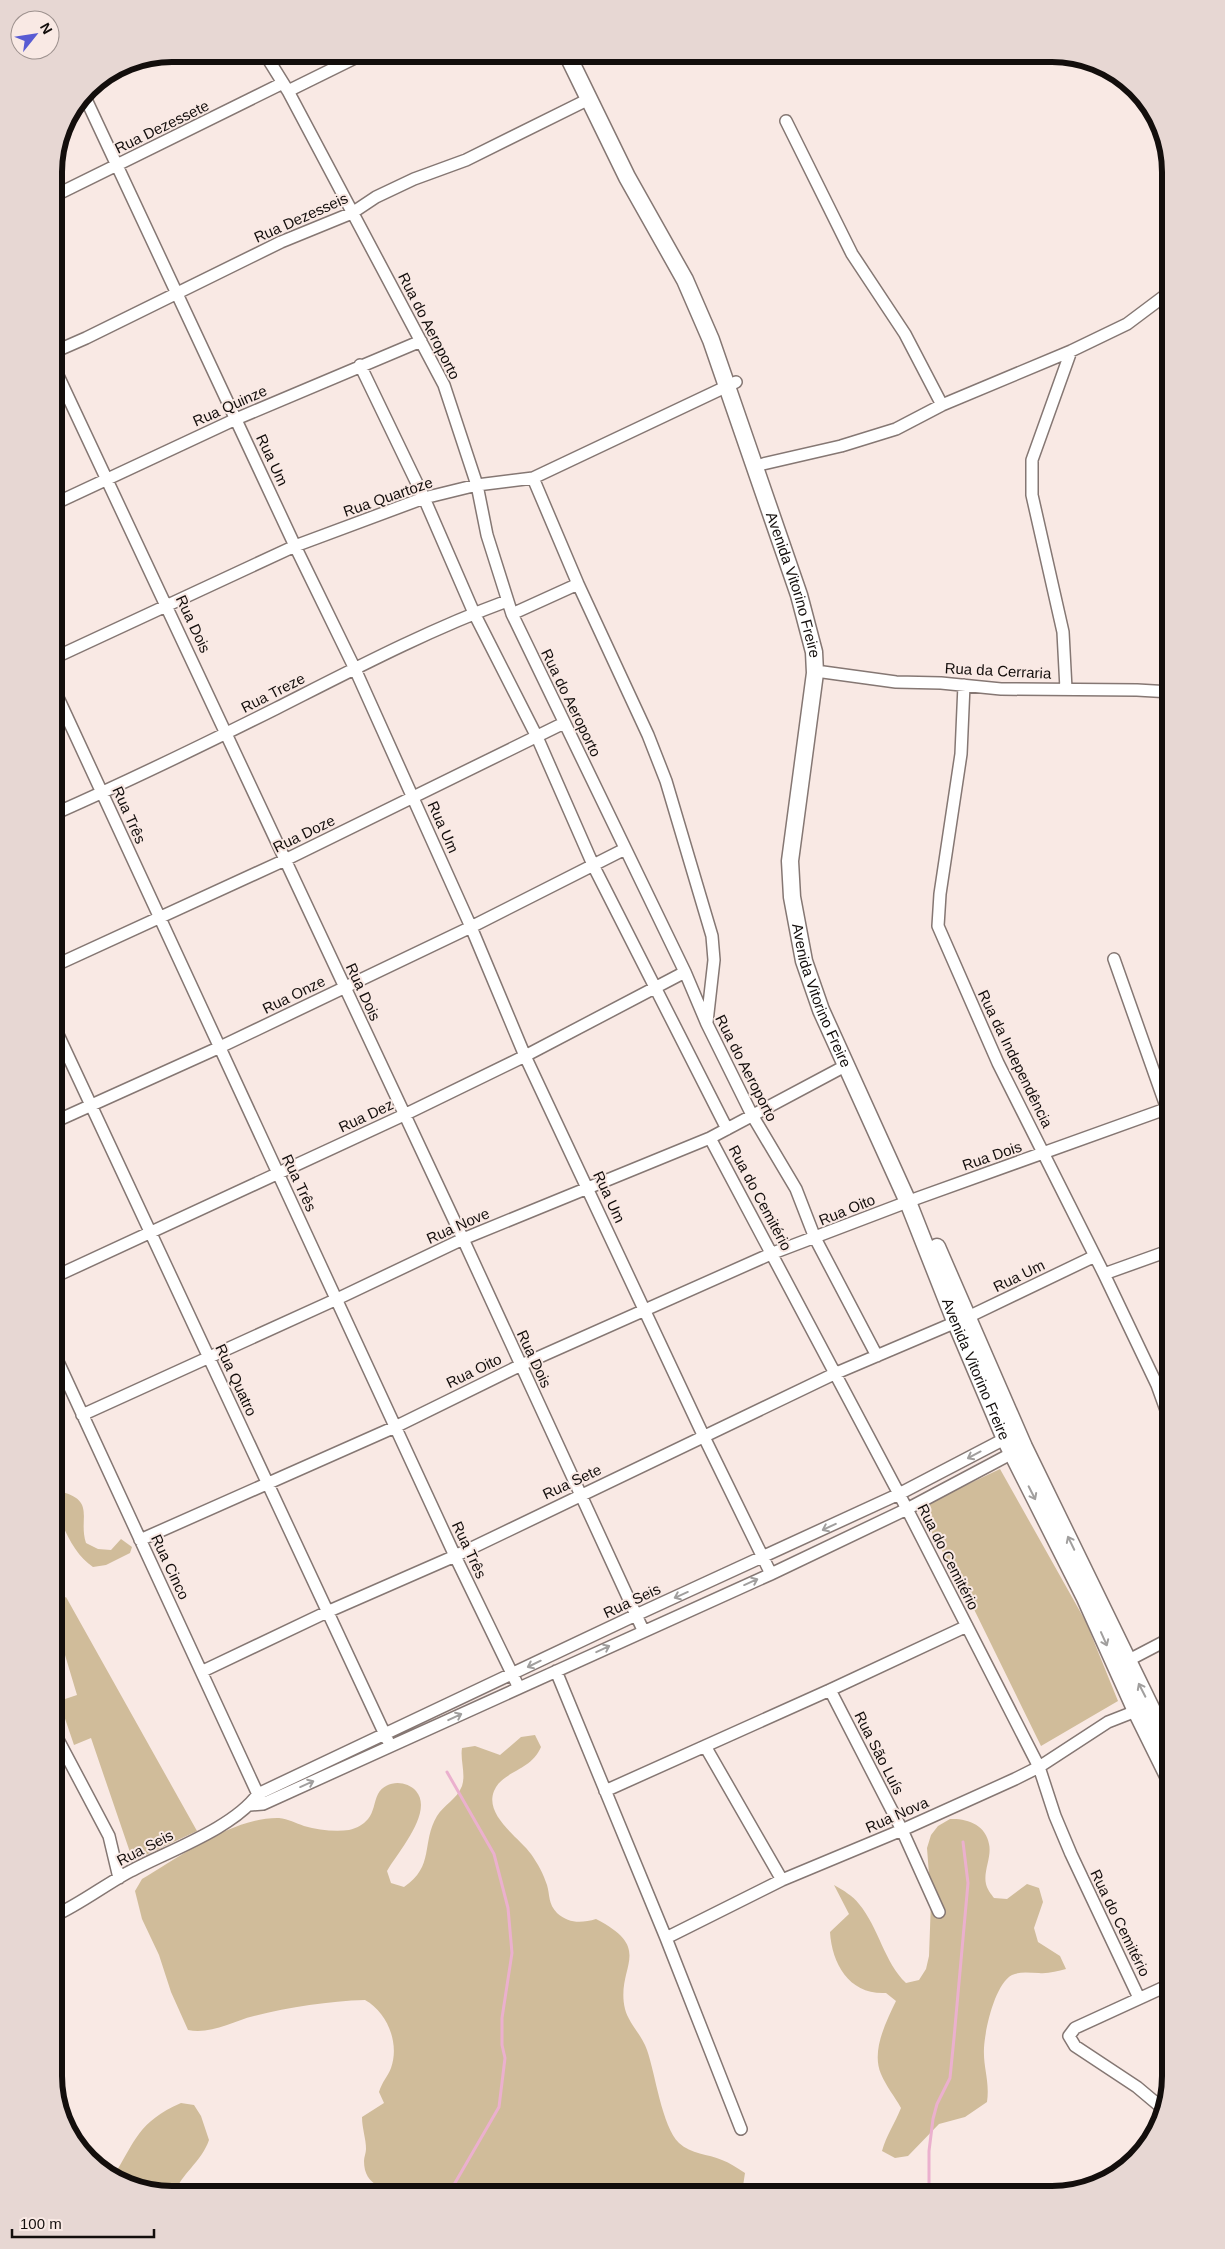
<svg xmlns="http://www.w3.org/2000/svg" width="1225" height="2249" font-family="Helvetica,sans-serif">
  <rect width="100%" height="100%" fill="#f9e9e4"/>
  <path fill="#d0bc9a" d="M1000 1469 1086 1622 1118 1701 1041 1746 967 1595 918 1508Z
    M54 1475 62 1492C96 1501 78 1519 86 1543L98 1549 111 1550 121 1539 132 1547 130 1553 106 1565 93 1567C73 1554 60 1523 54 1499 53 1492 54 1483 54 1475Z
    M66 1597 197 1831 133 1861 91 1738 74 1745 59 1701 77 1695 65 1655 58 1660 54 1654V1604Z
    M535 1735 541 1747C530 1772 503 1770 494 1791 484 1816 520 1838 531 1854 538 1864 543 1873 547 1885 550 1895 548 1904 557 1913 569 1924 582 1923 596 1919 656 1950 615 1966 625 2009 629 2024 642 2035 647 2050 655 2072 662 2127 679 2143 691 2154 708 2154 722 2160 730 2163 737 2168 745 2173L743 2186 727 2195H405C386 2189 364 2187 364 2161 364 2157 366 2153 366 2149 366 2139 362 2128 362 2117L384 2103 379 2092C382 2082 388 2076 391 2068 400 2043 387 2012 365 2000 329 2001 290 2007 254 2016 233 2021 210 2035 188 2030L171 1992 159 1955 142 1919 135 1891 142 1879C180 1857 233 1817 279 1818 288 1819 296 1823 304 1826 318 1830 335 1832 349 1830 357 1828 363 1825 368 1819 374 1812 374 1802 378 1794 386 1780 406 1780 416 1791 434 1812 398 1852 387 1871L391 1883 404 1887C435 1866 421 1843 437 1816 444 1805 457 1799 462 1786 466 1774 460 1760 462 1748L475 1746 500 1755 521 1737Z
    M950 1819C967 1818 986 1825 989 1844 992 1857 983 1871 986 1884 987 1889 991 1894 994 1898L1007 1899 1027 1884 1039 1888 1043 1902 1034 1928 1038 1942 1060 1956 1066 1969C1057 1971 1048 1974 1039 1973 1030 1973 1021 1971 1012 1975 995 1984 985 2029 984 2048 983 2068 990 2081 987 2102L965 2117 939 2124 908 2156 895 2158 882 2151C886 2136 895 2123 901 2108 895 2097 886 2086 881 2074 871 2051 886 2022 896 2001L886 1993C850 1995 832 1965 830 1932L849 1914 834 1885C843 1890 853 1896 859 1904 879 1928 884 1962 906 1983L919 1980 926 1969 929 1956 931 1901 927 1848 931 1835 938 1826Z
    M181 2103 194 2105 201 2116 209 2140C201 2163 181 2173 174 2195H165L113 2177C136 2140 138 2122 181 2103Z"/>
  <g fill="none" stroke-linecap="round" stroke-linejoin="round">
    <path stroke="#ebb0ce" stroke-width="3" d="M447 1772 494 1854 508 1908 512 1953 502 2018V2045L505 2058 499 2107 448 2195
      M929 2195V2151L933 2119 937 2104 950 2078 954 2038 968 1883 963 1842"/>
    <defs>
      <path id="street" d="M265 54 288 91 444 385 477 485 487 535 512 614 685 972 707 1024 752 1115 796 1189 815 1238 877 1356
        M288 91 363 54
        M84 95 295 546 355 669 471 927 525 1056 704 1437 771 1574
        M786 121 852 254 905 334 942 405
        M54 196 283 83
        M54 352 86 338 281 242 352 213 376 197 414 179 466 160 587 100
        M360 365 424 498 474 613 537 737 594 867 727 1129
        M54 367 463 1239 643 1630
        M763 464 841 446 896 429 942 405 1071 351 1127 324 1171 291
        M533 478 578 584 648 735 666 781 712 936 714 960 707 1022
        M54 504 236 419 421 341
        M512 614 578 584
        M54 658 295 546 424 498 477 485 533 478 736 382
        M823 672 896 682 941 683 1001 689 1137 690 1171 692
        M964 685 961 754 940 894 938 926 998 1063 1104 1274 1157 1385 1171 1424
        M54 689 455 1556 519 1688
        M1066 689 1063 632 1032 495V460L1071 351
        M54 814C129 781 203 745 277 708 352 670 428 630 507 601
        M1114 959 1167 1109
        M54 966 285 860 564 723
        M54 1026 388 1741
        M54 1122 218 1048 471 927 625 849
        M710 1138 907 1509 1039 1767 1055 1816 1071 1854 1139 1998
        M1104 1274 1171 1250
        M54 1277 404 1115 525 1056 685 972
        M54 1353 261 1801
        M82 1415 337 1299 463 1239 710 1138 845 1066
        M140 1540 395 1427 519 1366 773 1253 915 1199 1171 1107
        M1127 1661 1171 1638
        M203 1671 327 1612 455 1556 834 1374 968 1317 1095 1256
        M556 1671 666 1938 741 2129
        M830 1690 902 1830 939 1912
        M54 1732 109 1836 119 1878
        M705 1746 782 1880
        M605 1791 830 1690 967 1626
        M250 1805 263 1804 771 1574 907 1509 1018 1450
        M54 1916C80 1904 102 1887 127 1873 165 1852 233 1829 258 1794L636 1615 899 1494 1012 1435
        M666 1938 782 1880 902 1830 1015 1779 1039 1767 1108 1722 1136 1711
        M1162 2108 1137 2087 1075 2046 1069 2036 1075 2028 1171 1984"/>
      <g id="secondary">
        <path id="s1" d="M567 54 627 177 685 280 711 340 799 595 814 652 815 673 790 861 792 897 804 961 821 1010 908 1202 955 1321 1005 1439 1085 1598 1136 1711 1171 1782"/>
        <path d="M937 1247 1024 1447 1171 1749"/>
      </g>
    </defs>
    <use href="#street" stroke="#857773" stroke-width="14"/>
    <use href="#secondary" stroke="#857773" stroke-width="19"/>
    <use href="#street" stroke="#fff" stroke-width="11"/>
    <use href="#secondary" stroke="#fff" stroke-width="16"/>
  </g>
  <defs><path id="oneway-shaft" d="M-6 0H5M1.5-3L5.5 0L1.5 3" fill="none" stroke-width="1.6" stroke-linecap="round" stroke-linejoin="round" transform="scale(1.25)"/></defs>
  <g stroke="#a19f9e">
    <use href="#oneway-shaft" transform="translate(974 1455) rotate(152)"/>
    <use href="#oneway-shaft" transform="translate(1032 1493) rotate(63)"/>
    <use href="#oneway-shaft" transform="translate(829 1527) rotate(155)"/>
    <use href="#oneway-shaft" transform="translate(1071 1543) rotate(-116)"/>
    <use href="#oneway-shaft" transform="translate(751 1582) rotate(-24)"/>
    <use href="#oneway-shaft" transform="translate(681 1595) rotate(156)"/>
    <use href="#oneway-shaft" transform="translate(1104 1639) rotate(66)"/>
    <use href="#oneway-shaft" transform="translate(603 1649) rotate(-25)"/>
    <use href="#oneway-shaft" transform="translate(534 1664) rotate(154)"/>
    <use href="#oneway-shaft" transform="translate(1142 1690) rotate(-117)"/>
    <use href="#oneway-shaft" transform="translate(455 1717) rotate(-25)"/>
    <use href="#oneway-shaft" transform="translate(307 1784) rotate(-24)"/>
  </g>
  <g text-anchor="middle" stroke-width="4" stroke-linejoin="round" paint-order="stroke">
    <g font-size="15" fill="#130e0c" stroke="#f9e9e4">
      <text transform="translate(162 127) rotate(-26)" y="5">Rua Dezessete</text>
      <text transform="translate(301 218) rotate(-24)" y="5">Rua Dezesseis</text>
      <text transform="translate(429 326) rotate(63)" y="5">Rua do Aeroporto</text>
      <text transform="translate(230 406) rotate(-24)" y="5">Rua Quinze</text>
      <text transform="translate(272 460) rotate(65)" y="5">Rua Um</text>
      <text transform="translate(388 497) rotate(-19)" y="5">Rua Quartoze</text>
      <text dy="5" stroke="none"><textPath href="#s1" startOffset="579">Avenida Vitorino Freire</textPath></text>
      <text transform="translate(193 624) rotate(65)" y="5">Rua Dois</text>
      <text transform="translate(998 671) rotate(3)" y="5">Rua da Cerraria</text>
      <text transform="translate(273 693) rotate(-27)" y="5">Rua Treze</text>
      <text transform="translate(571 703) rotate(64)" y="5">Rua do Aeroporto</text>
      <text transform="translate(129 815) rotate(66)" y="5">Rua Três</text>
      <text transform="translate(443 827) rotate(66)" y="5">Rua Um</text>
      <text transform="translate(304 834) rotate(-26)" y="5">Rua Doze</text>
      <text transform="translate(363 992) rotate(65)" y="5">Rua Dois</text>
      <text transform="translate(294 995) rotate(-26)" y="5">Rua Onze</text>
      <text dy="5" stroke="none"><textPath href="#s1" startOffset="999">Avenida Vitorino Freire</textPath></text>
      <text transform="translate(1015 1059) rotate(64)" y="5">Rua da Independência</text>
      <text transform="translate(746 1068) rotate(63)" y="5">Rua do Aeroporto</text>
      <text transform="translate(366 1116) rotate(-25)" y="5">Rua Dez</text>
      <text transform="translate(992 1156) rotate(-19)" y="5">Rua Dois</text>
      <text transform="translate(299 1183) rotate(65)" y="5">Rua Três</text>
      <text transform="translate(609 1197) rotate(65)" y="5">Rua Um</text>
      <text transform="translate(760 1198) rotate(62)" y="5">Rua do Cemitério</text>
      <text transform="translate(847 1210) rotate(-22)" y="5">Rua Oito</text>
      <text transform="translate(458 1226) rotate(-24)" y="5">Rua Nove</text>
      <text transform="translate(1019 1276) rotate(-26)" y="5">Rua Um</text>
      <text transform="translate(534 1359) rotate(65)" y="5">Rua Dois</text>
      <text dy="5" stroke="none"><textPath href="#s1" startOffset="1404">Avenida Vitorino Freire</textPath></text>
      <text transform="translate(474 1371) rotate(-26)" y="5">Rua Oito</text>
      <text transform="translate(236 1380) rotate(65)" y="5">Rua Quatro</text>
      <text transform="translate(572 1482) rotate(-25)" y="5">Rua Sete</text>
      <text transform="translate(469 1550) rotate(65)" y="5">Rua Três</text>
      <text transform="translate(948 1557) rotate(63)" y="5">Rua do Cemitério</text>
      <text transform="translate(170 1567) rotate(65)" y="5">Rua Cinco</text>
      <text transform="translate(632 1601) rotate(-25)" y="5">Rua Seis</text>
      <text transform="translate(879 1753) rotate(63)" y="5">Rua São Luís</text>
      <text transform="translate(897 1815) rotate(-24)" y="5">Rua Nova</text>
      <text transform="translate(145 1848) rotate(-27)" y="5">Rua Seis</text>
      <text transform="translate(1120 1923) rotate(64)" y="5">Rua do Cemitério</text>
    </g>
  </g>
  <path d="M0 0H1225V2249H0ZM172 62H1052A110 110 0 0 1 1162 172V2076A110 110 0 0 1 1052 2186H172A110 110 0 0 1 62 2076V172A110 110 0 0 1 172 62Z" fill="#e7d7d3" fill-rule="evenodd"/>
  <path fill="none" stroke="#130e0c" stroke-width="6" d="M172 62H1052A110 110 0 0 1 1162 172V2076A110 110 0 0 1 1052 2186H172A110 110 0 0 1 62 2076V172A110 110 0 0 1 172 62Z"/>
  <g transform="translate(35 35) rotate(60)"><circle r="24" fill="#f9e9e4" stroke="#9d918e"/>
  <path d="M0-4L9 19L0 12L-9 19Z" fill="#585bd3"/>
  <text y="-8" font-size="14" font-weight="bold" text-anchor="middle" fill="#130e0c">N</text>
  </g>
  <path d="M12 2229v8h142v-8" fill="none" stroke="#130e0c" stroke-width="2.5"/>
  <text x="20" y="2229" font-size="15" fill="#130e0c" stroke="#f9e9e4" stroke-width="4" paint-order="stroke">100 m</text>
</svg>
